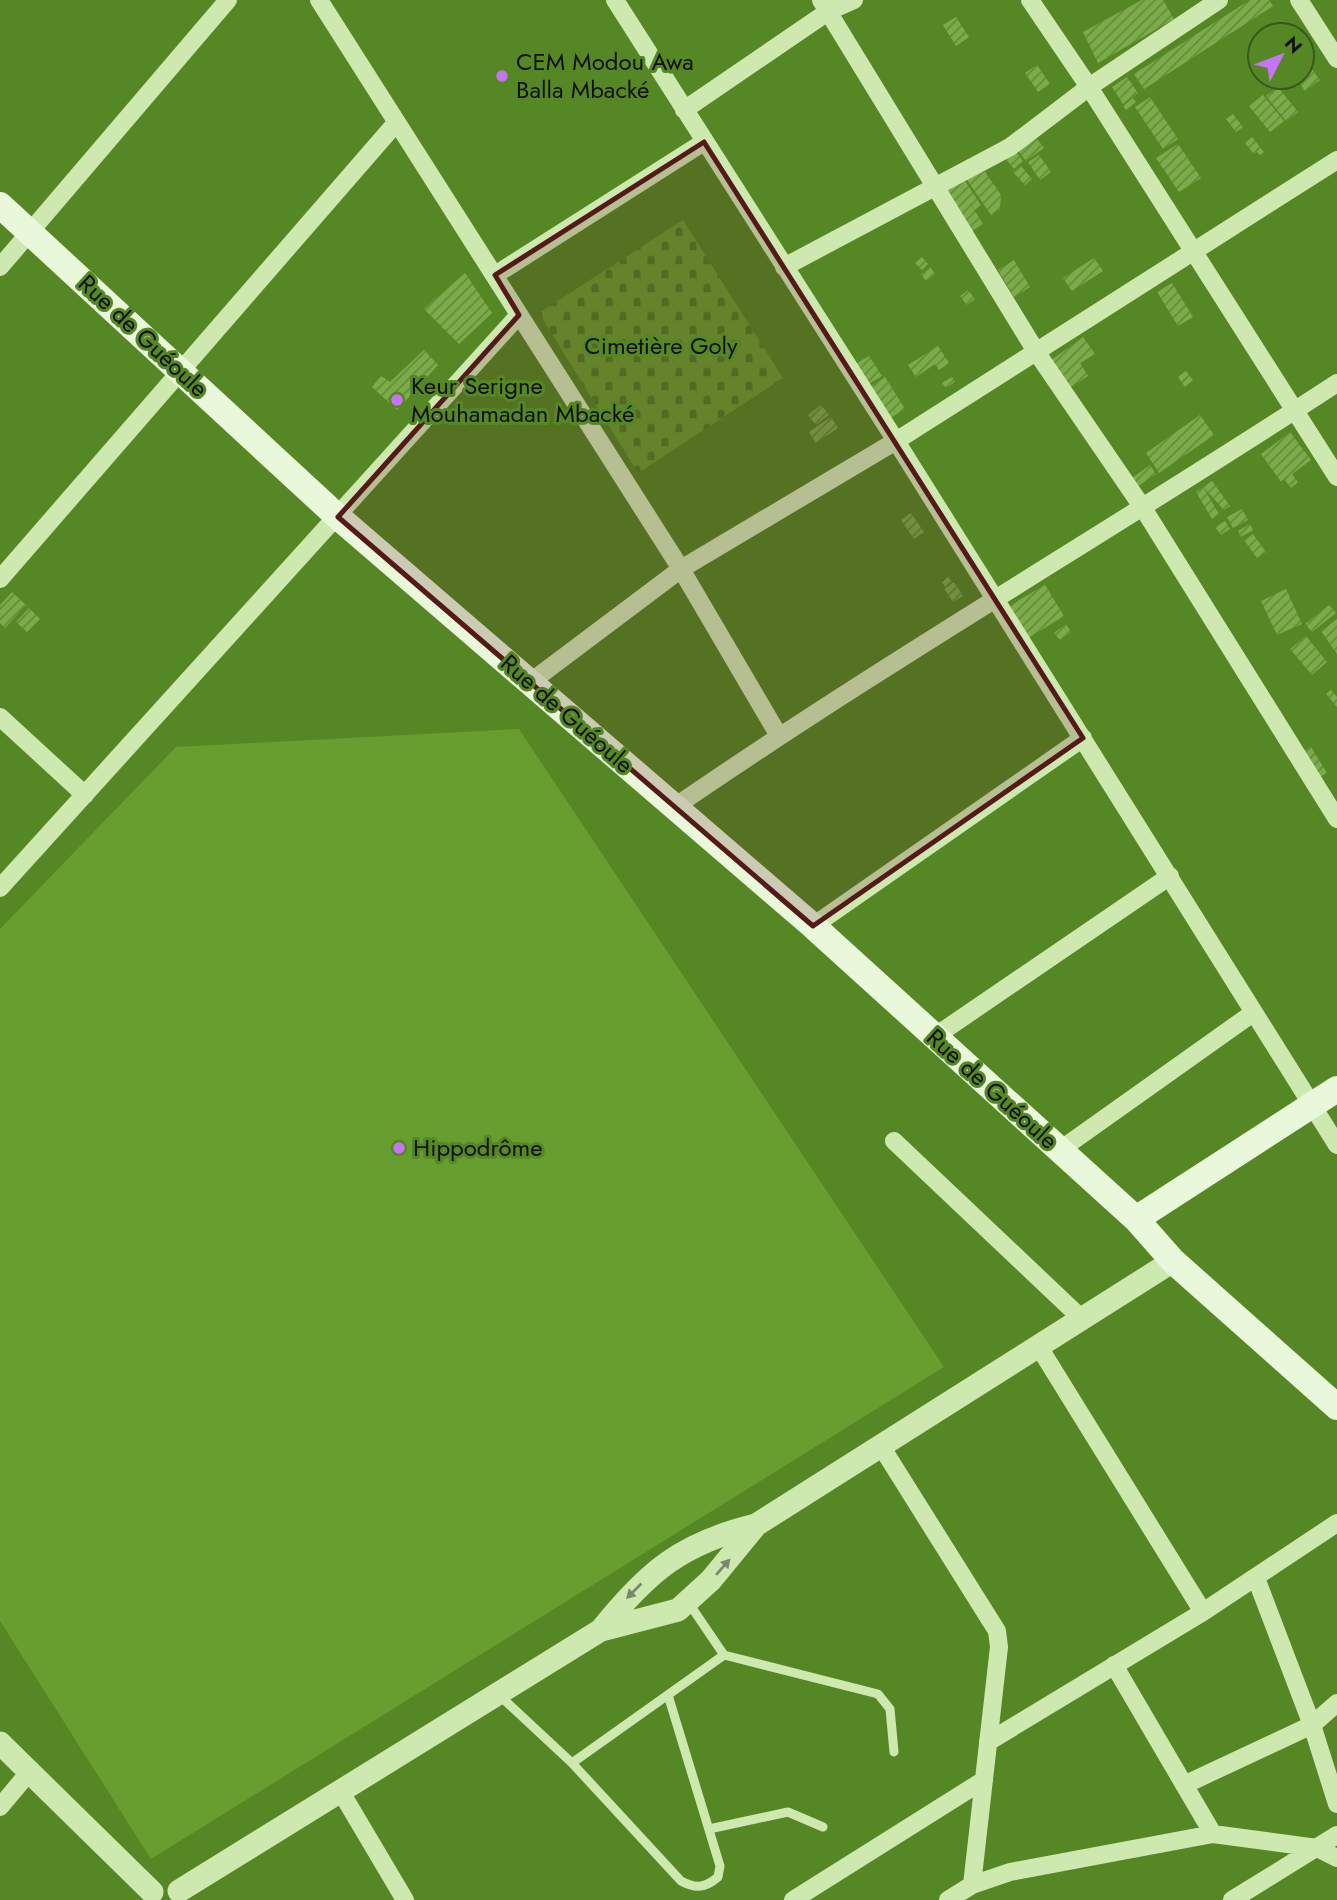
<svg xmlns="http://www.w3.org/2000/svg" width="1337" height="1900" font-family="Jost,sans-serif">
  <defs>
    <pattern id="cemetery-stones" width="16" height="16" patternUnits="userSpaceOnUse" patternTransform="scale(1.75)"><rect width="16" height="16" fill="#689e2f"/><path d="M2 7V4a2 2 0 0 1 4 0v3zM10 15v-3a2 2 0 0 1 4 0v3z" fill="#547f27"/></pattern>
    <pattern id="building-hatch" width="6" height="6" patternUnits="userSpaceOnUse" patternTransform="scale(1.75)"><rect width="6" height="6" fill="#7cac49"/><path d="M-1 1l2-2M0 6l6-6M5 7l2-2" fill="none" stroke="#648b3b"/></pattern>
  </defs>
  <rect width="100%" height="100%" fill="#568725"/>
  <path fill="url(#cemetery-stones)" d="M683 220 783 378 638 473 539 313Z"/>
  <path fill="#689e2f" d="M519 729 944 1367 151 1859 0 1621V929L176 747Z"/>
  <path fill="url(#building-hatch)" d="M1142 0H1163L1174 19 1098 63 1083 32Z
    M1250 0H1269L1273 6 1144 89 1134 74Z
    M956 17 969 37 956 46 943 25Z
    M1308 64 1320 80 1305 91 1295 77H1302V68Z
    M1037 65 1050 84 1038 92 1025 73Z
    M1127 77 1138 93 1123 104 1112 87Z
    M1278 87 1298 112 1286 121 1266 96Z
    M1263 95 1284 121 1270 132 1249 106Z
    M1150 97 1178 139 1163 149 1135 107Z
    M1133 98 1136 102 1126 110 1123 106Z
    M1233 114 1243 127 1236 132 1226 119Z
    M1034 135 1044 148 1026 161 1016 148Z
    M1252 137 1264 152 1260 155 1257 152 1254 154 1245 143Z
    M1178 144 1201 178 1179 192 1156 158Z
    M1014 149 1023 161 1014 169 1004 157Z
    M1039 155 1051 172 1040 180 1028 162Z
    M1021 166 1032 179 1025 185 1013 172Z
    M981 171 985 172 1001 195 1000 209 991 215 967 180Z
    M965 181 981 205 975 210 967 198 983 224 972 231 945 190Z
    M922 257 928 264 922 270 915 263Z
    M1094 258 1103 271 1072 291 1063 278Z
    M1014 260 1030 287 1014 297 998 270Z
    M930 267 935 274 926 281 921 274Z
    M465 273 492 313 459 344 424 309Z
    M1172 283 1193 317 1178 326 1157 292Z
    M968 290 975 299 967 305 960 296Z
    M1083 337 1095 354 1080 363 1088 376 1068 389 1050 361Z
    M938 346 949 363 939 370 935 364 916 377 908 365Z
    M424 350 438 365 397 410 372 387 381 376 390 382Z
    M869 356 882 376 867 385 854 365Z
    M1186 371 1193 380 1185 387 1178 377Z
    M885 377 905 409 887 420 867 389Z
    M952 377 955 382 946 388 942 383Z
    M821 405 829 415 816 425 808 415Z
    M1200 415 1214 435 1159 473 1146 453Z
    M831 417 838 428 816 443 809 432Z
    M1290 432 1311 460 1292 474 1298 482 1291 488 1284 479 1281 482 1261 454Z
    M1150 465 1156 474 1134 489 1128 481Z
    M1212 481 1230 506 1224 510 1203 487Z
    M1203 487 1219 514 1212 519 1196 492Z
    M1242 509 1248 520 1233 528 1227 517Z
    M911 513 924 532 914 539 901 520Z
    M1225 521 1230 529 1221 535 1215 527Z
    M1250 524 1253 530 1241 537 1238 531Z
    M1253 534 1266 552 1257 558 1244 540Z
    M948 577 952 582 945 587 942 582Z
    M954 582 963 596 953 602 944 589Z
    M1045 585 1064 616 1025 640 1006 608Z
    M1286 589 1302 624 1277 635 1261 601Z
    M12 592 26 605 5 628 0 623V605Z
    M1329 605 1336 613 1312 632 1305 624Z
    M29 608 40 619 27 632 16 622Z
    M1337 619V654L1321 631Z
    M1066 624 1071 632 1060 640 1054 633Z
    M1306 636 1327 662 1312 675 1290 649Z
    M1331 690 1337 697V707L1326 694Z
    M1311 747 1327 773 1316 779 1300 754Z"/>
  <g fill="none" stroke-linecap="round" stroke-linejoin="round">
    <path stroke="#cde9b0" stroke-width="9" d="M688 1602 724 1655 878 1694 890 1709 894 1752
      M499 1695 572 1763 681 1881C696 1889 705 1888 718 1877L720 1866 668 1695
      M572 1763 724 1655
      M709 1829 788 1812 823 1827"/>
    <path stroke="#cde9b0" stroke-width="18" d="M319 0 681 569 779 736
      M615 0 896 441 1337 1145
      M821 0 1037 353 1143 508 1337 819
      M1030 0 1089 87 1337 477
      M1299 0 1337 59
      M684 110 829 11 854 0
      M0 267 228 0
      M784 267 1010 147 1089 87 1219 0
      M495 275 704 142
      M0 579 396 123
      M532 681 681 569 896 441 1337 160
      M0 717 85 795
      M673 808C890 659 1117 527 1337 383
      M0 888 519 315
      M813 926 1083 738
      M934 1037 1170 876
      M894 1141 1081 1318
      M1060 1150 1253 1013
      M1039 1347 1203 1612
      M881 1446 997 1631 999 1647 972 1885
      M1256 1578 1312 1725 1337 1804
      M1114 1665 1213 1834
      M988 1742 1203 1612 1337 1523
      M1184 1785 1312 1725 1337 1703
      M341 1792 405 1900
      M0 1807 31 1770
      M793 1900 984 1780
      M948 1900 972 1885 1010 1872 1213 1834 1317 1848 1337 1858
      M1232 1900 1337 1835"/>
    <path stroke="#cde9b0" stroke-width="23" d="M601 1630C648 1571 682 1543 756 1525L1173 1261
      M0 1743 152 1892
      M179 1891 601 1630 678 1610 711 1580 756 1525"/>
    <path stroke="#e9f7da" stroke-width="26" d="M0 205 338 517 813 926 1136 1219 1173 1261 1337 1407
      M1136 1219 1337 1089"/>
  </g>
  <defs><path id="oneway-solid" d="M-6-.8H1V-3.2L6.5 0L1 3.2V.8H-6Z" transform="scale(1.75)"/></defs>
  <g fill="#788868">
    <use href="#oneway-solid" transform="translate(723 1567) rotate(-49)"/>
    <use href="#oneway-solid" transform="translate(634 1591) rotate(135)"/>
  </g>
  <path fill="#561919" fill-opacity="0.2" stroke="#561919" stroke-width="5" stroke-linejoin="round" d="M704 142 1083 738 813 926 338 517 519 315 495 275Z"/>
  <g fill="#c674f3" stroke="#568725" stroke-width="2.5">
    <circle cx="502" cy="76" r="7"/>
    <circle cx="397" cy="400" r="7"/>
    <circle cx="399" cy="1148" r="7"/>
  </g>
  <g text-anchor="middle" stroke-width="6" stroke-linejoin="round" paint-order="stroke">
    <g font-size="24" fill="#111" stroke="#568725" text-anchor="start">
      <text x="516" y="70">CEM Modou Awa<tspan x="516" dy="28">Balla Mbacké</tspan></text>
      <text x="411" y="394">Keur Serigne<tspan x="411" dy="28">Mouhamadan Mbacké</tspan></text>
      <text x="413" y="1156">Hippodrôme</text>
    </g>
    <g font-size="24" fill="#111" stroke="#568725">
      <text transform="translate(143 336) rotate(43)" y="8">Rue de Guéoule</text>
      <text transform="translate(567 714) rotate(41)" y="8">Rue de Guéoule</text>
      <text transform="translate(992 1089) rotate(42)" y="8">Rue de Guéoule</text>
    </g>
    <g font-size="24" fill="#111" stroke="#568725">
      <text x="661" y="354">Cimetière Goly</text>
    </g>
  </g>
  <g transform="translate(1281 56) rotate(48)"><circle r="33" fill="#568725" stroke="#3a581d" stroke-width="2"/>
  <path d="M0-5L12 26L0 18L-12 26Z" fill="#c674f3"/>
  <text y="-10" font-size="19" font-weight="bold" text-anchor="middle" fill="#111111">N</text>
  </g>
</svg>
